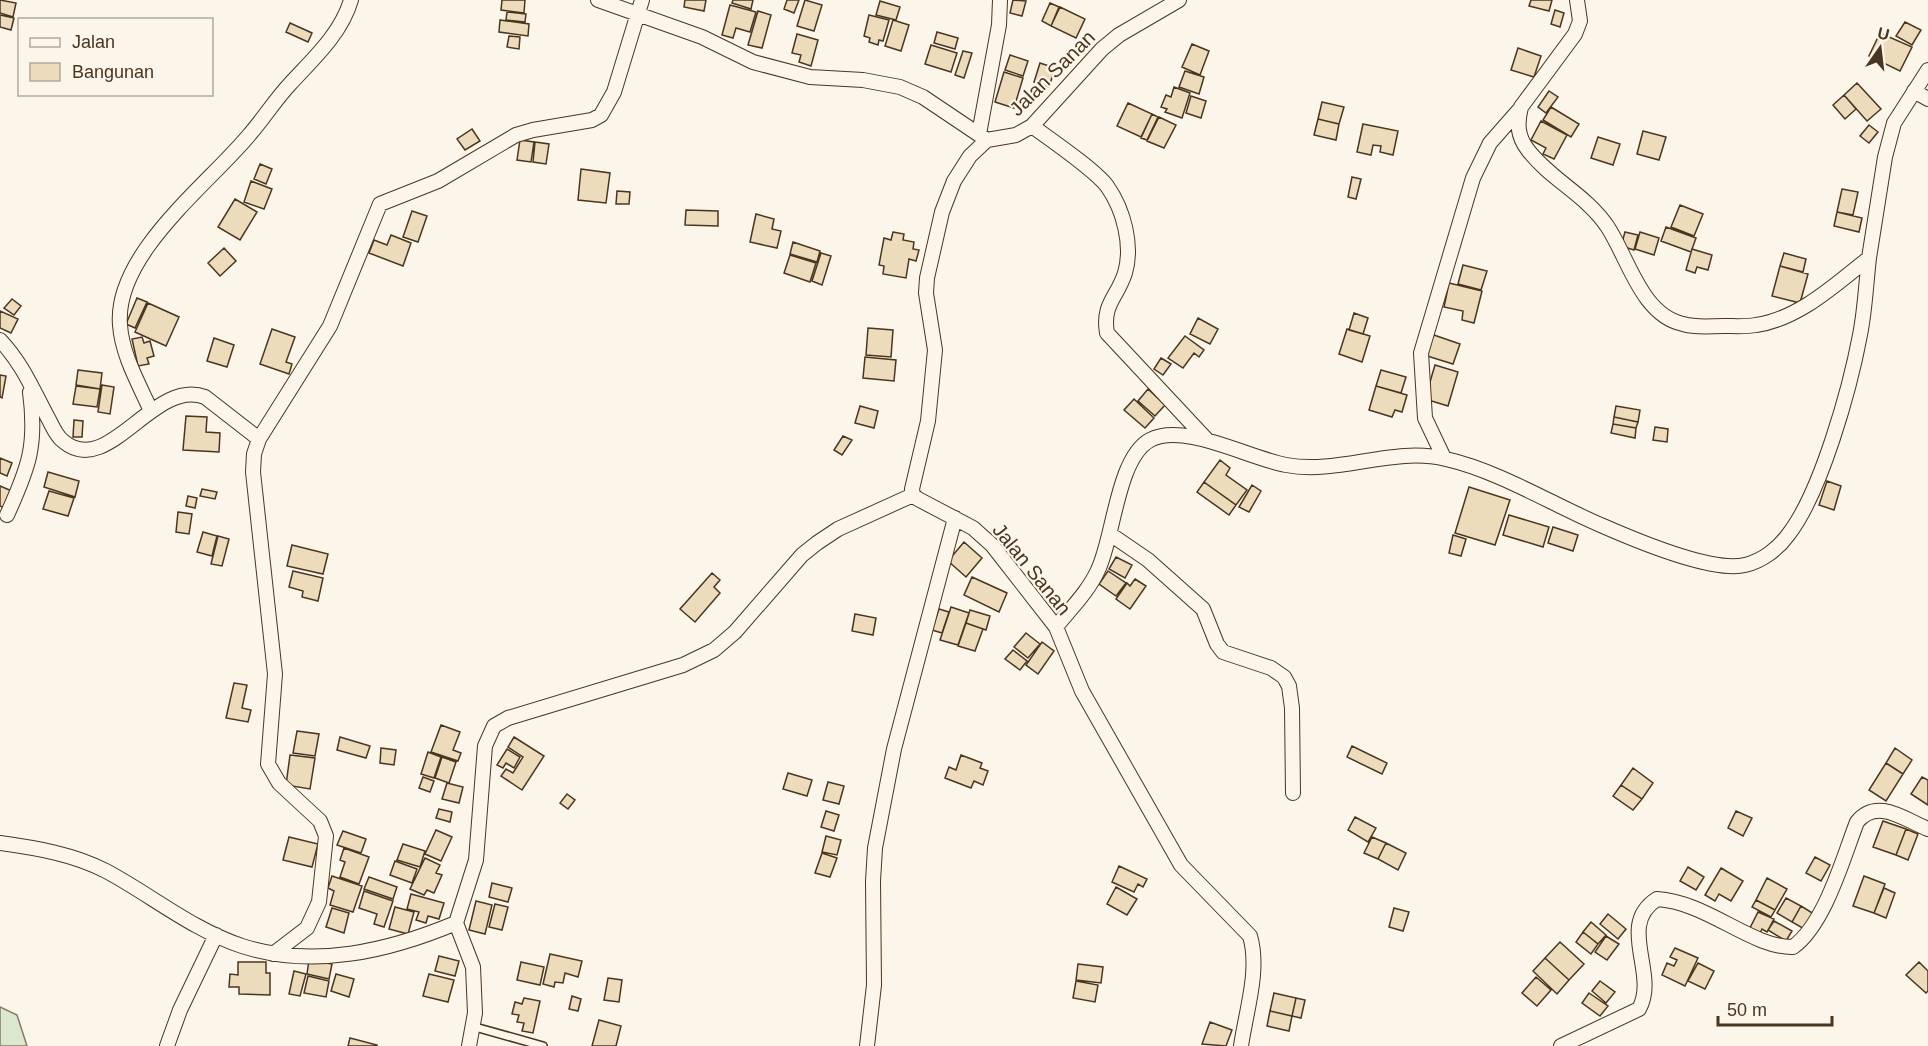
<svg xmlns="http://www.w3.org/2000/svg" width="1928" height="1046" font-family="Helvetica,sans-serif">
  <rect width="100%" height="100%" fill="#fbf6e9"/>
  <path fill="#dce7d0" stroke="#887966" stroke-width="1.5" d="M0 1007 17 1015 27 1046H0Z"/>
  <path fill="#ecdcbc" stroke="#4a3520" stroke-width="1.5" d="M0 0 16 3 13 17 0 13Z
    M502 0H525L524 13 501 10Z
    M685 0H706L704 11 684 7Z
    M733 0H753L751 9 732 3Z
    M787 0H799L794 13 784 9Z
    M805 0 822 5 814 31 797 26Z
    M1013 0 1026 1 1022 16 1010 13Z
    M1531 0H1552L1549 11 1529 6Z
    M880 1 900 7 896 20 876 15Z
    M1050 3 1059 7 1051 26 1042 21Z
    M730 5 756 12 750 32 736 28 733 38 722 35Z
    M1060 7 1085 19 1076 38 1051 26Z
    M1555 10 1564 13 1560 27 1551 24Z
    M758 11 771 15 762 48 748 45Z
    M507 12 526 14 525 22 506 20Z
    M0 15 14 18 11 30 0 27Z
    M869 15 889 20 883 41 879 40 878 45 869 42 870 38 864 36Z
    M500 20 529 24 528 36 499 32Z
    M893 20 909 25 901 51 885 46Z
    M1905 22 1921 30 1912 45 1896 36Z
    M290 23 312 33 308 42 286 32Z
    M937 32 958 38 955 49 934 43Z
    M1880 33 1912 47 1900 71 1869 56Z
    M797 34 818 40 811 66 799 62 801 55 792 53Z
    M509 36 520 37 519 49 507 47Z
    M1192 44 1209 51 1200 75 1182 67Z
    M931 45 957 53 951 72 925 64Z
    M1518 48 1541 56 1534 77 1511 70Z
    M963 51 972 53 964 78 955 75Z
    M1010 55 1028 61 1023 76 1005 70Z
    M1040 63 1055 68 1049 87 1034 82Z
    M1185 71 1204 77 1199 94 1179 87Z
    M1004 72 1023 78 1014 108 995 102Z
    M1857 83 1881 109 1867 121 1844 95Z
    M1174 87 1190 93 1182 118 1165 112 1167 109 1161 107 1166 95 1171 97Z
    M1549 91 1558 97 1546 113 1538 107Z
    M1844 95 1856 109 1845 119 1833 105Z
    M1191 96 1206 101 1201 118 1186 113Z
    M1322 102 1344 107 1339 124 1318 119Z
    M1128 103 1152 114 1141 137 1117 126Z
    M1551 107 1579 124 1571 137 1543 120Z
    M1152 114 1158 117 1147 140 1141 138Z
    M1159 117 1176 125 1164 148 1147 141Z
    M1318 119 1339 124 1336 140 1314 135Z
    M1541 121 1567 135 1554 159 1543 154 1546 148 1531 140Z
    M1363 124 1398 131 1393 155 1380 152 1381 146 1373 145 1371 155 1357 152Z
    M1869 125 1878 132 1869 143 1860 136Z
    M472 129 480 141 465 150 457 139Z
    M1643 131 1666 137 1659 160 1637 154Z
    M1598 137 1620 144 1613 165 1591 158Z
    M520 140 534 142 531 162 517 160Z
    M535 142 549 144 546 164 533 162Z
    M260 164 272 169 266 184 254 179Z
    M581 169 610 173 606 203 578 200Z
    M1352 177 1361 179 1356 199 1348 197Z
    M251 181 272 189 264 209 244 202Z
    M1842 189 1858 192 1853 215 1837 212Z
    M617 191 630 192 629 204H616Z
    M235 199 257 212 240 240 218 227Z
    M1680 205 1703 214 1694 236 1671 227Z
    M686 210 718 211V226L685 225Z
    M412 211 427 216 418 242 403 237Z
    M1837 212 1862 218 1859 232 1834 226Z
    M756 214 774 219 772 229 781 231 777 248 750 242Z
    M1666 227 1696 238 1691 252 1661 241Z
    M893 232 904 234 903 240 914 242 913 249 919 250 916 261 909 259 906 278 883 274 884 266 879 265 884 238 891 240Z
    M1625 232 1638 235 1634 250 1621 246Z
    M1640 232 1659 238 1654 255 1635 249Z
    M391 235 411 243 403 266 369 253 374 240 387 245Z
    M793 242 820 251 817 262 790 254Z
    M224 248 236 261 220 276 208 263Z
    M1692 249 1712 255 1708 270 1697 267 1695 273 1686 270Z
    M821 253 831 256 822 285 812 281Z
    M1784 253 1806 259 1803 272 1780 266Z
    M790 255 816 263 810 282 784 273Z
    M1463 265 1487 271 1481 290 1458 284Z
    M1780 266 1808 274 1800 303 1772 296Z
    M1449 283 1482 291 1474 323 1462 320 1463 311 1444 307Z
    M137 298 147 302 135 328 126 324Z
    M12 299 21 306 14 315 4 308Z
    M148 303 179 317 166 346 135 332Z
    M0 311 18 319 11 333 0 328Z
    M1354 313 1368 318 1363 334 1349 330Z
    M1198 318 1218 329 1210 344 1190 334Z
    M868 328 893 330 891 357 866 355Z
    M272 329 295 337 286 362 292 364 289 374 260 364Z
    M1347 329 1370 336 1362 362 1339 354Z
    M1431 334 1460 344 1453 364 1424 355Z
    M1185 336 1204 350 1199 357 1194 353 1183 368 1168 358Z
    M142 337 144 343 150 341 154 356 147 358 149 364 138 366 132 339Z
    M214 338 234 345 227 367 207 361Z
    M865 357 896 360 894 381 863 378Z
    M1161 358 1171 364 1163 375 1154 369Z
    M1435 365 1458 372 1448 406 1425 399Z
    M78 370 102 373 100 389 76 385Z
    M1381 370 1406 377 1401 393 1376 386Z
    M0 375 6 376 2 398 0 397Z
    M102 385 114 387 110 414 98 412Z
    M76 386 100 389 97 407 73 404Z
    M1376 386 1407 395 1402 412 1395 410 1392 417 1369 410Z
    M1148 389 1165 405 1155 416 1138 401Z
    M1134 399 1154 418 1145 428 1124 410Z
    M860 406 878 411 874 428 855 423Z
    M1616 406 1640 410 1638 422 1614 417Z
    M186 416 207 417 206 432 220 433 219 452 183 450Z
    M1614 417 1638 422 1636 428 1613 424Z
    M74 420 83 421 82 437H73Z
    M1613 424 1636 428 1635 438 1611 433Z
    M1655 427 1668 429 1667 442 1653 440Z
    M843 436 852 440 842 455 834 450Z
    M0 458 12 463 7 476 0 473Z
    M1220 460 1230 468 1226 475 1247 490 1236 505 1204 482Z
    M48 472 79 481 75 497 44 487Z
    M1827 481 1841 486 1834 510 1819 505Z
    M1204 482 1236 505 1229 515 1197 492Z
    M1252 485 1261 491 1249 512 1239 507Z
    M0 486 14 492 6 509 0 506Z
    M1469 487 1510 500 1495 545 1455 533Z
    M202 489 217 492 215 499 200 496Z
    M49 491 74 498 68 516 43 509Z
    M188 496 197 498 195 508 186 506Z
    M178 512 192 514 189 534 176 532Z
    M1509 515 1549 527 1543 547 1503 535Z
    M1553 527 1578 535 1573 551 1548 543Z
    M203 532 217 536 212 556 197 552Z
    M1453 535 1466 539 1461 556 1449 553Z
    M218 536 229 539 222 566 211 564Z
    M964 542 982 558 966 577 948 561Z
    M292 545 328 554 323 574 287 566Z
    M1116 557 1132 565 1125 578 1109 569Z
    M293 571 323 578 318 601 302 597 303 591 289 587Z
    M1108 571 1126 583 1116 596 1099 584Z
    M712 573 720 580 714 587 720 593 695 622 680 609Z
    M972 577 1007 593 999 612 964 595Z
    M1135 579 1146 586 1130 609 1116 599 1127 583 1130 586Z
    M951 607 969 613 958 645 940 640Z
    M939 609 949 612 942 633 932 630Z
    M970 610 990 616 986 630 966 623Z
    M855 614 876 618 873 635 852 631Z
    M966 623 983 629 975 651 958 646Z
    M1026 633 1040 644 1028 658 1014 647Z
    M1042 642 1054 651 1038 674 1026 665Z
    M1013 650 1027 661 1020 670 1005 659Z
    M234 683 247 685 242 708 251 710 248 722 226 718Z
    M441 725 460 732 453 750 461 753 458 761 431 752Z
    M297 731 319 734 315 756 293 753Z
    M340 737 370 746 366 758 337 750Z
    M514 737 544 756 522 790 501 776 506 769 513 773 523 757 508 747Z
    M1352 746 1387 763 1382 774 1347 757Z
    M381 748 396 750 394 765 380 763Z
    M1895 748 1912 760 1903 774 1886 763Z
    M507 749 520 757 514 768 506 763 503 768 497 765Z
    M428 752 441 757 434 778 421 774Z
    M290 755 315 758 310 789 286 785Z
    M961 755 982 763 980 768 988 771 983 785 974 781 971 788 945 778 949 767 956 770Z
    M442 757 456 762 449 783 435 778Z
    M1886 763 1903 774 1886 801 1869 790Z
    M1633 768 1653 783 1642 799 1621 785Z
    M788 773 812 780 807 796 783 789Z
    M423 777 434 781 430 792 419 788Z
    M1922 777 1928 780V805L1911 794Z
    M828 782 844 786 839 804 823 800Z
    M447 783 463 787 459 803 442 799Z
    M1621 785 1642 799 1633 810 1613 796Z
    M567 794 575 800 568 809 560 803Z
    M439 809 452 812 450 822 436 818Z
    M826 811 839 815 834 831 821 827Z
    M1736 811 1752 818 1743 836 1728 828Z
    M1355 817 1376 828 1368 842 1348 830Z
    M1883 821 1906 829 1896 855 1873 847Z
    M1906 829 1918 834 1908 860 1896 855Z
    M436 830 452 837 441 861 425 854Z
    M343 831 366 839 361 853 337 845Z
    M826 836 841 840 837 855 822 852Z
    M289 837 318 844 312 867 283 860Z
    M1372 837 1386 843 1378 859 1364 853Z
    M1386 843 1406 853 1398 870 1378 859Z
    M403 844 425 851 420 867 397 860Z
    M344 848 369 857 359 884 340 877 345 862 340 860Z
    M822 853 837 858 830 877 815 873Z
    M1815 857 1830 865 1821 881 1806 873Z
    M425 858 440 865 436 873 442 875 434 893 427 890 424 895 410 889Z
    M395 861 417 869 412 883 390 875Z
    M1119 866 1147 879 1143 887 1138 884 1134 892 1112 882Z
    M1688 867 1704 877 1696 890 1680 881Z
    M1721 868 1743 881 1731 901 1719 894 1715 901 1705 895Z
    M332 876 362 886 353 912 330 905 334 891 328 888Z
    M1864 876 1885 884 1874 913 1853 906Z
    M369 877 397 887 393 899 364 889Z
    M1767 878 1787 889 1775 910 1756 900Z
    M492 883 512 888 508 902 489 897Z
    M1116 887 1137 899 1127 915 1107 904Z
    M1884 888 1895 893 1886 918 1874 913Z
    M364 891 393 901 384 927 374 924 377 914 359 908Z
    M411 894 444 903 439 919 428 916 426 923 416 920 419 912 407 909Z
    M1786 898 1801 906 1792 922 1777 913Z
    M1756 900 1775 910 1771 917 1752 907Z
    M476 901 492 905 485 934 469 930Z
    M495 904 508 907 502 930 489 927Z
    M1801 906 1814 914 1806 930 1792 922Z
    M395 907 414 912 408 934 389 929Z
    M332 908 349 913 344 933 326 927Z
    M1394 908 1409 912 1403 931 1389 927Z
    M1758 912 1774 919 1767 932 1762 929 1760 933 1750 928Z
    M1608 914 1626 929 1618 939 1600 924Z
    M1774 921 1792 931 1786 941 1768 930Z
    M1591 922 1606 935 1598 944 1583 932Z
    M1583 932 1598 944 1591 954 1576 942Z
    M1606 936 1619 944 1607 960 1595 952Z
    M1560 942 1584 964 1569 980 1545 958Z
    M1675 948 1698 958 1685 986 1662 975 1667 963 1674 966 1677 960 1670 957Z
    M550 954 582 961 578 977 565 973 563 983 555 982 554 987 543 984Z
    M439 956 459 961 455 976 435 971Z
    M1545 958 1569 980 1557 994 1533 971Z
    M309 960 332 964 329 979 307 974Z
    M238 962H266V973H270V995L239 994V987H229L230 974 238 975Z
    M521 962 544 967 540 985 517 980Z
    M1919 962 1928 971V991L1926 993 1906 975Z
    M1698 963 1714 971 1705 989 1688 981Z
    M1078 964 1103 967 1101 983 1076 980Z
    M294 971 306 974 300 996 289 994Z
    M336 974 354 979 349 997 331 991Z
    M429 974 454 980 448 1002 423 996Z
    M308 976 329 981 326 997 304 993Z
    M1536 977 1551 990 1537 1006 1522 993Z
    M608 978 622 980 619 1002 604 1000Z
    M1076 981 1098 985 1095 1002 1073 998Z
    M1600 981 1615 992 1606 1003 1592 991Z
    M1274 993 1296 998 1292 1016 1270 1011Z
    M1589 993 1608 1006 1600 1016 1582 1003Z
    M572 996 581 999 578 1011 569 1009Z
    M524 998 540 1001 533 1033 522 1031 524 1023 517 1022 519 1015 512 1014 515 1002 522 1004Z
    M1296 998 1305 1000 1301 1018 1292 1016Z
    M1270 1011 1292 1016 1289 1031 1267 1026Z
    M599 1020 621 1026 616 1046H592Z
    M1210 1022 1232 1030 1226 1046 1202 1044Z
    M350 1038 377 1045V1046H348Z"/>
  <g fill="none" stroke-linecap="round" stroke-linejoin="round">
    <defs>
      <path id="service" d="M475 1027 543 1046"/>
      <path id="minor" d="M598 0 702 37 753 62 810 77 863 80 900 87 923 97 987 140
        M1179 0 1119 35 1102 49 1032 126 1016 135 987 140 970 156 954 181 942 212 927 278 926 293 935 350 928 421 912 489 913 495 918 499 973 528 992 545 1056 627 1082 691 1181 865 1250 936C1260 970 1246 1011 1241 1046
        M1577 0 1580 21 1575 34 1521 107C1517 123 1517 136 1528 150 1550 179 1586 195 1607 226 1628 257 1641 315 1683 324 1696 328 1710 326 1724 326 1734 326 1745 327 1756 325 1799 319 1836 284 1869 258L1885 157 1894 123 1928 70
        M1914 91 1928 99
        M1032 126C1051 140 1094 169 1107 186 1124 210 1133 246 1125 273 1117 298 1102 304 1107 333L1207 440
        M979 134 999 25 1000 0
        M0 340C22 363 33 390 48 418 52 425 56 436 63 441 108 480 154 377 205 397L259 439
        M151 411C139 384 122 355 120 325 114 254 210 183 250 134 264 118 275 100 290 84 313 59 341 34 351 0
        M1444 458 1425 418 1421 353 1473 178 1490 143 1519 110
        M7 515C29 467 37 445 30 392
        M1110 534 1148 560 1203 609 1217 644 1223 652 1271 668 1284 677 1289 686 1292 708 1293 793
        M1056 627C1071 608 1088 592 1098 570 1114 537 1117 458 1150 440 1184 422 1248 458 1286 465 1339 475 1393 446 1446 459 1499 471 1553 505 1603 526 1635 540 1712 573 1745 565 1762 561 1778 549 1788 535 1821 493 1850 388 1860 335 1865 310 1866 284 1869 258
        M0 843C36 848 73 854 106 871 151 895 193 930 242 946 314 969 389 951 456 923
        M273 954 307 928 319 902 326 836 320 821 279 783 268 764 275 674 253 472 254 454 259 439 330 326 380 204 438 181 516 135 533 130 592 120 601 115 614 92 642 0
        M167 1046 180 1010 216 935
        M469 1046 475 1013 473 967 456 923 476 860 485 746 494 726 508 718 683 665 714 650 735 632 802 555 817 543 838 529 913 495
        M867 1046 874 985 873 881 875 848 894 749 955 518
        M1561 1046 1639 1009C1659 974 1616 925 1657 899 1707 902 1752 948 1793 947 1825 924 1843 858 1857 822 1877 797 1905 820 1928 829"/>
    </defs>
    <use href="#service" stroke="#4a3520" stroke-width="10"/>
    <use href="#minor" stroke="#4a3520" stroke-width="16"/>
    <use href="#service" stroke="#fbf6e9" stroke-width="7"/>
    <use href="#minor" stroke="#fbf6e9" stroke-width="14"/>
  </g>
  <g text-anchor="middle" stroke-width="4.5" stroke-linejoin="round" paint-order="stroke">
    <g font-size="20" fill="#4a3520" stroke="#fbf6e9">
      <text transform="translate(1052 73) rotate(-45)" y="7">Jalan Sanan</text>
      <text transform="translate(1032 569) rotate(51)" y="7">Jalan Sanan</text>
    </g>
  </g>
  <rect x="18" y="18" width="195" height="78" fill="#fbf6e9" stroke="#b4a999" stroke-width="1.5"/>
  <rect x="30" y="38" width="30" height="9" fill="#fbf6e9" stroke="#b4a999" stroke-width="1.5"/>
  <text x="72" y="48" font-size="18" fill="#4a3520">Jalan</text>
  <rect x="30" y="63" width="30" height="18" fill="#ecdcbc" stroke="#b4a999" stroke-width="1.5"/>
  <text x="72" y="78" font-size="18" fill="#4a3520">Bangunan</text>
  <g transform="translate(1880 48) rotate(14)" stroke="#fbf6e9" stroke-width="4.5" paint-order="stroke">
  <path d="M0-4.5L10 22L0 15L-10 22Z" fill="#4a3520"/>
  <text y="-9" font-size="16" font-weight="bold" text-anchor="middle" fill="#4a3520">U</text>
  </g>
  <path d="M1718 1016v9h114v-9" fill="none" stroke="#4a3520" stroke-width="3"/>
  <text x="1727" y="1016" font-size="18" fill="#4a3520" stroke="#fbf6e9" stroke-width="4.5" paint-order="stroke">50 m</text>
</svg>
